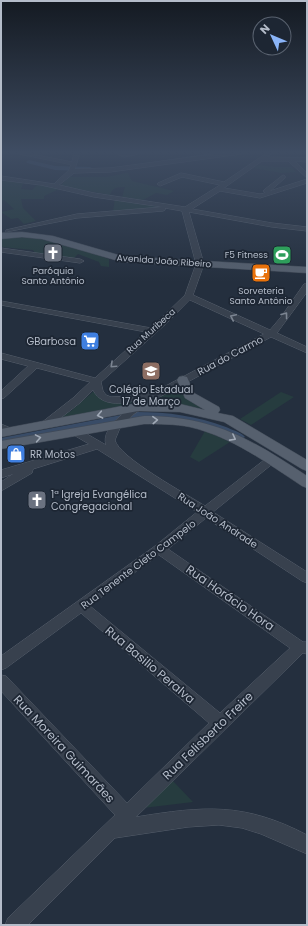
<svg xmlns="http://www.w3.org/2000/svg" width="308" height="926" font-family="Poppins,sans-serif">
  <rect width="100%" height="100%" fill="#242f3e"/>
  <path fill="#263c3f" d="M259 165 276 167H291L296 172 281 173 254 168Z
    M126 173H128L132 181 174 191 167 195 156 193 143 200 122 197 125 187C117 187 113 187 110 195L60 186 69 177H107Z
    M6 179 24 181 21 189 32 190 39 183 59 189 44 196V199H21L23 208 36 221 24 224 18 218 11 219 1 212 14 209 4 200 1 201V181Z
    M115 199 162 208 113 211Z
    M27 236 77 248 109 259V267L101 266 99 262 78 254 74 258 35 253 33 250 1 247V238Z
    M181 385C182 398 192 402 202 408L147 405Z
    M94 391C104 406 119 403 134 400L136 401 122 407 53 420 71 411Z
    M281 392 294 397 251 425 240 419Z
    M205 431 230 442 199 462 190 457Z
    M172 780 193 802 143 808Z"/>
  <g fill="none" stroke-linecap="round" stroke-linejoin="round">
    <path fill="#394c67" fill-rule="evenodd" d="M217 152H230L144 166 141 164Z
      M29 160 55 166 90 167 93 169 90 171 55 170 27 163 26 162Z
      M137 412C168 412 197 416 226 427 232 430 241 432 245 437L240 440 202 424 166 418H137L1 444V438Z"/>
    <defs>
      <path id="minor" d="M10 152H21L72 162 74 152H80L75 169 110 168 230 152H244L241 154 110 172 74 173 59 185 94 193 185 207 220 185 182 177 160 186 157 184 158 183 181 173 224 182 268 152H274L267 157 307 158V162L295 161 307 173V178L288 161H262L224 188 260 194 265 193 263 191 264 190 283 175 285 176V178L270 191 307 179V183L260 198 220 191 192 209 272 223 307 227V231L272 227 189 212 204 264 193 295 270 330 281 317 304 284H307V292L277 333 307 347V353L271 337 156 399 134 414 120 428 115 440C118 457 188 495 205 506L268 457H276L277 459 276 461 213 512 307 572V583L302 581 206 518 168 549 303 642H307V654L303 653 136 817C204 806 244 802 307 835V854L261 834 242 828 219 825 188 827 115 838 28 925H5L8 918 115 815 1 691V675L6 676 127 803 209 723 81 613 6 668 1 670V656L155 546 197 512 97 449 33 469 32 473 1 491V482L13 474 1 478V470L89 444 72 434 71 432 72 430H80L106 445C100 427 131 407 143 399 126 403 103 409 93 390L81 402 49 427H41L40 425 41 423 73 398 90 382 37 368 4 398 1 399V391L28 366 1 359V353L95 378 146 332 1 305V301L151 328 185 295 196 264 182 211 165 208V210L163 211 77 218 6 232V230L77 214 162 207 94 197 41 185 1 180V176L54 184 69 170 71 165ZM190 300 264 334 156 391 128 396 111 397 106 395 103 391 101 382 168 322ZM159 555 290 648 220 713 90 606Z
        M117 152 124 153 148 152 124 157 119 155Z
        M1 248 80 259 84 261 80 263 1 252Z
        M1 424 13 429 14 431 9 434 1 431Z"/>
      <path id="major" d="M22 232 53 236 122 256 307 267V273L122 262 42 239 22 237 1 239V233Z
        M183 376 187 377 194 393 219 407 220 410 218 413 233 416 307 460V471L302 469 224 422 180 412 138 411 1 437V429L138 403 180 404 205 410 185 398 177 380 179 377Z
        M144 416C213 416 251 439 307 476V488L302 486C267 463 232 437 190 427 175 424 159 424 144 424L1 449V441Z"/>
    </defs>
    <use href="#minor" stroke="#565f6c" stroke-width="1"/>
    <use href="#major" stroke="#414a57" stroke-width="1"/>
    <use href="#minor" fill="#38414e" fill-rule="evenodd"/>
    <use href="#major" fill="#56606e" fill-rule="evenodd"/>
  </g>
  <defs><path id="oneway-chevron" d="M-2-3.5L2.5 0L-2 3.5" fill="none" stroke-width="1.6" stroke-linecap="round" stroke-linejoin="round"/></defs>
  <g stroke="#7c8592">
    <use href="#oneway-chevron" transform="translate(285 315) rotate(-53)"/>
    <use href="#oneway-chevron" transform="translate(233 317) rotate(-155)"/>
    <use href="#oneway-chevron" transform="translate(113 365) rotate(137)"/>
  </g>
  <g stroke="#a1aab7">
    <use href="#oneway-chevron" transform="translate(100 415) rotate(169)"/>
    <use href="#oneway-chevron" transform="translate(155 420) rotate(-3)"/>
    <use href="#oneway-chevron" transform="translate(38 438) rotate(-10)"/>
    <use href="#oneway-chevron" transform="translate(233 438) rotate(28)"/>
  </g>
  <linearGradient id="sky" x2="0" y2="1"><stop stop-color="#141a22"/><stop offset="0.54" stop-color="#3f4d63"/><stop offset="1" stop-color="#3f4d63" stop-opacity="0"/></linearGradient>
  <rect width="308" height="282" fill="url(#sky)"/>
  <defs>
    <symbol id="church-square" viewBox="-11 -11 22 22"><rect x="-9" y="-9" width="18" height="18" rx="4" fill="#6b7280" stroke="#1d2633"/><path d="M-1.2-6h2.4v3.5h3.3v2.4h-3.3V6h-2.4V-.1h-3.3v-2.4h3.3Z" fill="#fff"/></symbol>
    <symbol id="stadium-square" viewBox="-11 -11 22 22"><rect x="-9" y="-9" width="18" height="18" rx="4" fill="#2e9e5b" stroke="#1d2633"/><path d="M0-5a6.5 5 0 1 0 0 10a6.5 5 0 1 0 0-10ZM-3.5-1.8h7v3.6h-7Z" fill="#fff"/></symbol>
    <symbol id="cafe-square" viewBox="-11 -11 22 22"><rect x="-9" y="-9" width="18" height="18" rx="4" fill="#e8710a" stroke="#1d2633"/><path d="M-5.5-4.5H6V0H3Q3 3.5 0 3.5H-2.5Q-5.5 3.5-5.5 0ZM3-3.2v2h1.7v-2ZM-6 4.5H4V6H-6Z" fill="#fff"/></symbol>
    <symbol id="supermarket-square" viewBox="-11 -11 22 22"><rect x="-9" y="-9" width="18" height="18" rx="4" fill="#3f7fe0" stroke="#1d2633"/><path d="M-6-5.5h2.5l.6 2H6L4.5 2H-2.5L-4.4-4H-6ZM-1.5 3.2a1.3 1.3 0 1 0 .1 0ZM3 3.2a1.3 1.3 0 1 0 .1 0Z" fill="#fff"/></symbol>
    <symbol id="school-square" viewBox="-11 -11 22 22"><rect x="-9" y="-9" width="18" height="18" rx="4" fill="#8d6e63" stroke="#1d2633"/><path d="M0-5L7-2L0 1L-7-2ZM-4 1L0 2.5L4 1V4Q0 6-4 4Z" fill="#fff"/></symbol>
    <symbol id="shop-square" viewBox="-11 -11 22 22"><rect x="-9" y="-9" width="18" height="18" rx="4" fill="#3f7fe0" stroke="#1d2633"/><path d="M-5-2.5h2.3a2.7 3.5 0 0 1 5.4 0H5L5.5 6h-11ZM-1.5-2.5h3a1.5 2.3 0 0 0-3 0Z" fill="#fff"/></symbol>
  </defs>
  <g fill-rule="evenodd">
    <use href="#church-square" x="42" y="242" width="22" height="22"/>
    <use href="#stadium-square" x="271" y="244" width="22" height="22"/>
    <use href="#cafe-square" x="250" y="262" width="22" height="22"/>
    <use href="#supermarket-square" x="79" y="330" width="22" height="22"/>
    <use href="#school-square" x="140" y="360" width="22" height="22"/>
    <use href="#shop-square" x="5" y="443" width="22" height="22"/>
    <use href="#church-square" x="26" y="489" width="22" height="22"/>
  </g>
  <g text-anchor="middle" stroke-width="3.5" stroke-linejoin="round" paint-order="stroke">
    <g font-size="9" fill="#b4bcc9" stroke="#1d2633">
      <text x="268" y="258" text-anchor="end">F5 Fitness</text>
      <text x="53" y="274">Paróquia<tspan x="53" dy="10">Santo Antônio</tspan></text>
      <text x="261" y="294">Sorveteria<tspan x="261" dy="10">Santo Antônio</tspan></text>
    </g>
    <g font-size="9" fill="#b4bcc9" stroke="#1d2633">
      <text transform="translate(164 261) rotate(4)" y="3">Avenida João Ribeiro</text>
      <text transform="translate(151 331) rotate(-42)" y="3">Rua Muribeca</text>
    </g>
    <g font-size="10" fill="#b4bcc9" stroke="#1d2633" text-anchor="start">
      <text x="76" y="345" text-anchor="end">GBarbosa</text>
      <text x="151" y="393" text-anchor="middle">Colégio Estadual<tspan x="151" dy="12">17 de Março</tspan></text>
      <text x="30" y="458">RR Motos</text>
      <text x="51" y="498">1ª Igreja Evangélica<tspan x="51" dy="12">Congregacional</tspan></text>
    </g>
    <g font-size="10" fill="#b4bcc9" stroke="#1d2633">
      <text transform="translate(230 355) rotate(-28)" y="4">Rua do Carmo</text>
      <text transform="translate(218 520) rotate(33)" y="4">Rua João Andrade</text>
      <text transform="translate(138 564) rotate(-37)" y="4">Rua Tenente Cleto Campelo</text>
    </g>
    <g font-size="12" fill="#b4bcc9" stroke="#1d2633">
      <text transform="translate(230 598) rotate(35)" y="4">Rua Horácio Hora</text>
      <text transform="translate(150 665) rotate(40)" y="4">Rua Basilio Peralva</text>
      <text transform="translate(208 736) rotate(-44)" y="4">Rua Felisberto Freire</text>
      <text transform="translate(64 749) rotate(47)" y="4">Rua Moreira Guimarães</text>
    </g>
  </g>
  <rect width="308" height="926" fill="none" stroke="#b4bcc9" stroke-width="4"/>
  <g transform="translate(272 36) rotate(314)"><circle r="19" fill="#1d2633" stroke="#59626f"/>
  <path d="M0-3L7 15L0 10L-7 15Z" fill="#8ab4f8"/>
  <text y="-6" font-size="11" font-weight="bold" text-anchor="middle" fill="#b4bcc9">N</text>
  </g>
</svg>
